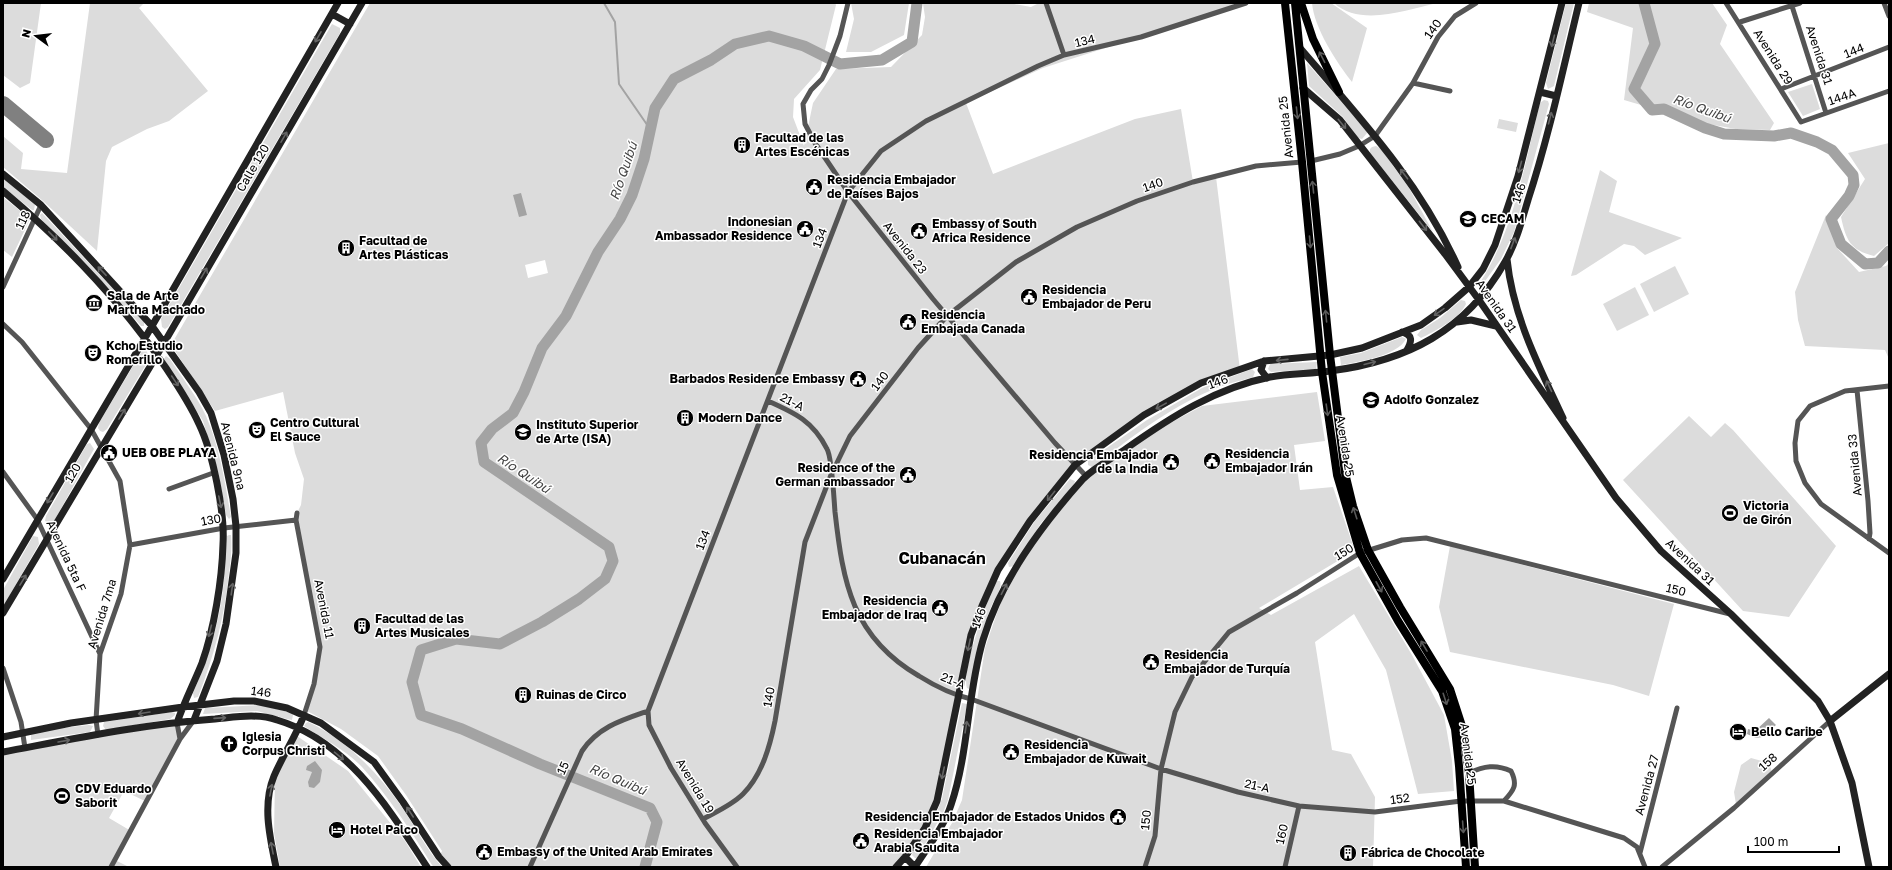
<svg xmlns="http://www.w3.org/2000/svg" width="1892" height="870" font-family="'Golos Text',sans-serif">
  <rect width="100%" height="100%" fill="#fff"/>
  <path fill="#dcdcdc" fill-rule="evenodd" d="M3 3H41L30 83 20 88 3 75Z
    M90 3H144L139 8 208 91 169 121 147 129 112 147 106 161 97 251 43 201 3 167V136L23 153 21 169 67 173Z
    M370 3H835L836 5 820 70 794 99 793 117 804 146 813 103 836 69 891 67 922 35 925 17 923 3H1009L1031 7 1039 3H1246L1043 68 966 103 993 174 1135 119 1181 109 1193 182 1216 177 1240 370 1201 383 1144 415 1075 465 998 570 971 635 937 801 925 828 896 867H448L439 857 442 851 406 795 378 756 341 729 307 711 320 647 297 513 301 505 304 479 295 453 283 392 215 411 171 345ZM545 260 548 273 528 278 525 265Z
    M851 3H909L904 35 871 52H846L854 19Z
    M1312 3H1331L1367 28 1352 82C1337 63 1314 28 1312 3Z
    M1334 3H1437C1407 10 1360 27 1334 3Z
    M1566 3H1574L1554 86 1548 89 1546 83Z
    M1589 3H1712L1727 25 1720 44 1774 123 1770 130 1736 129 1708 124H1689L1666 114H1651L1641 105 1624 100 1633 28 1587 12Z
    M332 24 340 28V33L168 327 165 329 162 327 161 319Z
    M1307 63 1366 130 1367 133 1362 139 1358 138 1343 117 1309 86Z
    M1812 84 1820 109 1803 116 1788 92Z
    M1544 100 1548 101 1549 104 1514 232 1501 259 1483 284 1481 281C1514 229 1525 163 1540 103Z
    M1499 119 1518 123 1516 132 1497 128Z
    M1889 143V243L1874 256C1850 250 1846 240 1841 217L1865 179 1848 153Z
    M1376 146 1381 149 1409 188 1433 232 1370 153V149L1372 147Z
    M1600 170 1617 181 1609 212 1682 238 1645 255 1634 246 1624 244 1576 275 1571 276Z
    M3 178 35 204 34 210H32L3 187Z
    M3 197 30 219 12 257 3 250Z
    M42 213 144 322V326H141L119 300 41 219 40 215Z
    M1826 215 1837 248 1859 272 1886 266 1889 263V359L1885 350 1805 346 1798 320 1795 292Z
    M1675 266 1689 294 1654 312 1640 284Z
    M1635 287 1649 315 1617 331 1603 304Z
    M1461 300 1465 301 1466 304C1460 318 1434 332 1421 338L1417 335 1421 330 1440 318Z
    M1402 337 1406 339C1397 356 1358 362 1341 365L1340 357 1361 353Z
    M146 350 150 358 107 429 103 432 100 431 98 428 99 423 142 351Z
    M166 356 170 359C182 378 197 396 206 416 220 448 225 483 231 517L229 519 226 515 218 471 203 421 164 359Z
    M1317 362 1316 369 1271 372 1268 369 1270 364Z
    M1252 369 1255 372 1253 377C1240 381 1225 384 1212 390 1168 408 1130 439 1092 467L1088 465V461L1147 420 1202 388Z
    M1317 392 1325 441 1294 445 1300 490 1333 487 1355 551 1350 553 1347 548 1338 553 1341 559 1259 608 1271 615 1359 566 1412 655 1444 715 1452 761 1454 791 1418 794 1386 670 1354 614 1315 642 1332 750 1351 754 1375 797 1373 867H926L952 823 962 800 985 648 997 613 1010 581 1046 527 1087 478 1161 428 1202 406Z
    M1689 416 1711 437 1725 423 1733 430 1836 546 1789 617 1743 611 1623 480Z
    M90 443 94 449 53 523 49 524 45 521 46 516 87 444Z
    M1070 479 1075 481 1073 487 1041 523 1014 566 1009 567 1008 563 1035 521Z
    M229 535H231C232 547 231 560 229 572 225 616 214 656 198 697L194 698 193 693C207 662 217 630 222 597 225 577 225 556 227 536Z
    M33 536 38 537 39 544 3 607V590Z
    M1450 546 1674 604 1649 696 1613 685 1450 652 1439 607Z
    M997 581H1000C1003 588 994 599 991 607 981 633 976 658 970 686L969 689 967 688C961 675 988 594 997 581Z
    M962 703 967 704 966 710 948 800 943 813 917 858H915L912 855 913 852 934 819 942 799Z
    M260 705 292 713 293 715 292 720 287 719 257 711 203 714 205 708H207Z
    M172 712 175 713V715L170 719 106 730 103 726 104 722Z
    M308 722C346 739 378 773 401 806 415 826 426 849 442 867H434L432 865C411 831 389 797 362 767 346 750 323 739 304 726L306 723Z
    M177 723 180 739 147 802 124 791 109 818 131 831 115 860 129 867H3V752Z
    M89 725 93 726 90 732 31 740V733L35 731Z
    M297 736 348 771 405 841 421 867H280L274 833 275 780Z
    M1751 758 1769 763 1772 772 1736 804 1734 792 1741 765Z"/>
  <path fill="#a3a3a3" d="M521 193 527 215 519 217 513 195Z
    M1769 718 1776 725 1762 737 1756 738 1747 734 1748 729 1755 731Z
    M315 761 322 770 320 782 314 788 309 787 308 782 312 772 306 770 307 766Z"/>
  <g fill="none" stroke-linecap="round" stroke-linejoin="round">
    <path stroke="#a3a3a3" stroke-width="2" d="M604 3 615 22 619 84 650 129"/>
    <path stroke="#a3a3a3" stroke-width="11" d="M1644 3 1655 44 1634 89 1652 110 1664 109 1705 128 1724 134 1774 136 1791 133 1817 142 1832 150 1853 175 1854 185 1849 196 1831 219 1841 244 1865 264 1878 263 1889 251
      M645 867 657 822 650 808 540 764 462 729 421 715 412 682 421 650 456 639 500 644 542 622 579 599 605 579 613 561 609 547 484 462 481 443 492 429 513 413 524 392 542 348 566 316 598 252 620 219 632 195 644 159 655 108 674 79 711 60 735 44 769 36 804 46 840 64 882 60 912 42 917 3"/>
    <path stroke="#808080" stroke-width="16" d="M3 104 46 140"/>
    <path stroke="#555" stroke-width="5" d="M848 3 840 36 829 65 822 79 811 90 803 104 805 124 815 143 848 192 933 299 1055 443 1086 476
      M1046 3 1064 55
      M1726 3 1801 122 1889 91
      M1791 3 1826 113
      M1884 3 1889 16
      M1740 22 1800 3
      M1413 83 1450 91
      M1781 89 1889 47
      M1311 161 1340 154 1359 146 1375 136 1413 83 1438 37 1455 16 1476 3
      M3 287 41 205
      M3 324 22 342 91 429 120 481 130 545 121 594 100 654 96 720 98 735
      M1889 386 1845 391 1810 406 1798 421 1795 443 1796 461 1805 483 1821 504 1889 553
      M1857 390 1868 501 1870 533 1869 539
      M768 401C795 413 813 421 827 449 832 457 834 500 835 512 843 583 852 637 919 676 935 686 953 695 971 699L1161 769 1238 792 1299 806 1375 812 1461 801H1504L1624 838 1637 847 1645 867
      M3 472 37 519 100 654
      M169 489 213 473
      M297 513 296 520 320 647 314 684 304 715
      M130 545 224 528 296 520
      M3 668 21 722 25 748
      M177 723 180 739
      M1469 773C1484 766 1496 764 1511 771 1518 785 1514 790 1504 801
      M703 819C716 812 732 805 743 794 762 775 770 746 775 721L805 542 831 475 850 436 918 348 947 316 1016 262 1077 227 1137 201 1193 182 1256 166 1302 162
      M1640 853 1677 708
      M111 867 180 739 194 720
      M530 867 582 751C598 727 622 720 648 711
      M737 867 705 823 671 768 649 725 648 711 848 192 881 151 926 121 1038 66 1064 55 1141 37 1246 3
      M1145 867 1155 836 1161 769 1175 712 1192 677 1229 632 1297 593 1360 553 1402 540 1426 538 1730 614
      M1285 867 1299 806
      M1662 867 1734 808 1830 721"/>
    <path stroke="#222" stroke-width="7" d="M332 14 350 24
      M1300 48C1360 118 1420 182 1458 267
      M1303 88 1340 120 1445 254 1479 300 1616 498 1661 551 1731 614 1818 701 1830 721 1852 783 1869 867
      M1540 92 1556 96
      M3 174 41 205 152 326 199 392 211 413 224 455 233 499 236 526V553L226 624 217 661 194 720
      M3 191C64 242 121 302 166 368 178 386 190 404 199 424 213 453 225 513 223 544 222 581 214 629 202 663 194 683 184 702 177 723
      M1507 259C1513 317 1539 366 1563 418
      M1457 322 1471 320 1496 326
      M1402 332C1413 335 1412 341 1407 350
      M1264 361 1261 370 1267 378
      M3 579 152 326 338 3
      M3 613 157 355 362 3
      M1830 721 1889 674
      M3 737 71 723 183 707 234 701H254L287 708 321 723 374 762 403 802 439 857 448 867
      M3 752C73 739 144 724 215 719 236 717 257 713 277 720 348 741 389 809 427 867
      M905 857 915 867C927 848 944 827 951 805 969 752 967 694 983 640 1001 580 1041 526 1083 479 1095 467 1113 458 1127 448 1171 417 1216 388 1270 377 1290 373 1310 374 1330 371 1407 361 1466 331 1505 262 1516 243 1522 220 1528 200 1549 136 1563 69 1579 3
      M276 867C270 838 262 805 274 776 283 755 296 736 304 715
      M896 867 905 857 925 828 937 801 971 635 982 606 998 570 1030 521 1075 465 1144 415 1201 383 1264 361 1330 355 1362 348 1421 325 1445 308 1469 287 1483 269 1495 245 1518 176 1562 3"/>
    <path stroke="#000" stroke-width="8" d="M1285 3 1302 162 1322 372 1337 475 1360 553 1398 621 1442 691 1455 729 1459 766 1466 867
      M1295 3 1330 355 1345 473 1353 506 1368 550 1400 607 1450 689 1462 726 1469 773 1475 867
      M1301 3 1313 39 1339 92"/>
  </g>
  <defs><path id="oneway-shaft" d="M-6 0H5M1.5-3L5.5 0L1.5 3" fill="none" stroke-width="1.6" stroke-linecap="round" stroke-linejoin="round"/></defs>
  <g stroke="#646464">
    <use href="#oneway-shaft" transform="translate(318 37) rotate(120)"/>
    <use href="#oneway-shaft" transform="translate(1553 41) rotate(104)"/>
    <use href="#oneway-shaft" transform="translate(1550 118) rotate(-76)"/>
    <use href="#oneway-shaft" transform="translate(1342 124) rotate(51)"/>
    <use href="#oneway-shaft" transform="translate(284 137) rotate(-60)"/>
    <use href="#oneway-shaft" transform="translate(1520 167) rotate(105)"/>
    <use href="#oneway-shaft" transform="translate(1404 174) rotate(-127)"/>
    <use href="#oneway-shaft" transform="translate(1423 226) rotate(52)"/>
    <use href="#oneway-shaft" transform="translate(53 236) rotate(46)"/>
    <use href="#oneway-shaft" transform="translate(1513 243) rotate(-69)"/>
    <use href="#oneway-shaft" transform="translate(102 271) rotate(-133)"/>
    <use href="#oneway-shaft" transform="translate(204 273) rotate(-60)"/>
    <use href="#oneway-shaft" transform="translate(1439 312) rotate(145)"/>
    <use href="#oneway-shaft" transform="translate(1282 360) rotate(174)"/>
    <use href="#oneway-shaft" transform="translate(1370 363) rotate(-14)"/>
    <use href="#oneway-shaft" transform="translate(175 381) rotate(56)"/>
    <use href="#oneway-shaft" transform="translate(1549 386) rotate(-115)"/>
    <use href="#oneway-shaft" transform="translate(1161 406) rotate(151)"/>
    <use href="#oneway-shaft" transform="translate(122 414) rotate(-59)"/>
    <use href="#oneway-shaft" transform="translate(1051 496) rotate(129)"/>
    <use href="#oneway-shaft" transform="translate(50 498) rotate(121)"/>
    <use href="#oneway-shaft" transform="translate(220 502) rotate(78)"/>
    <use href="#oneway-shaft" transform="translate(23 580) rotate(-59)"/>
    <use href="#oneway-shaft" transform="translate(232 589) rotate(-82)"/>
    <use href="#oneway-shaft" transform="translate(1004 589) rotate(-63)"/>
    <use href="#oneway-shaft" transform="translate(210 631) rotate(104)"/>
    <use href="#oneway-shaft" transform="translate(969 645) rotate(102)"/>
    <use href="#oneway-shaft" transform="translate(144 713) rotate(171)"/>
    <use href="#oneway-shaft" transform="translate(220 718) rotate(-4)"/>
    <use href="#oneway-shaft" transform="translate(966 727) rotate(-81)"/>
    <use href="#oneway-shaft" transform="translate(64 741) rotate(-10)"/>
    <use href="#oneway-shaft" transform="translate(339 756) rotate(40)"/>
    <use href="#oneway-shaft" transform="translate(943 773) rotate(102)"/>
    <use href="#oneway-shaft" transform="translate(271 790) rotate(-79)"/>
    <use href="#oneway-shaft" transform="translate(410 812) rotate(-123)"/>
    <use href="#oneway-shaft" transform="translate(272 848) rotate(-101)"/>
  </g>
  <g stroke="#595959">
    <use href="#oneway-shaft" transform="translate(1322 57) rotate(-117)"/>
    <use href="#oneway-shaft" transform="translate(1297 113) rotate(84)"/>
    <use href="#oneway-shaft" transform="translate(1313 187) rotate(-96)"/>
    <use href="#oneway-shaft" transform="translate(1310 242) rotate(85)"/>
    <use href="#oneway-shaft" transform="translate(1326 316) rotate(-96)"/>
    <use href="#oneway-shaft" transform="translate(1327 410) rotate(82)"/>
    <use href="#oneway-shaft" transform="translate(1355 513) rotate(-108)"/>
    <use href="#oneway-shaft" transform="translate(1379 587) rotate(61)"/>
    <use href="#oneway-shaft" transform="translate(1424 646) rotate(-121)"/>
    <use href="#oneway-shaft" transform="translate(1445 699) rotate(72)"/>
    <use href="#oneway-shaft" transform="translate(1463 827) rotate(86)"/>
  </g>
  <defs>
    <symbol id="building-disc" viewBox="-11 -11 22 22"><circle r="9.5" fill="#000" stroke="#fff"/><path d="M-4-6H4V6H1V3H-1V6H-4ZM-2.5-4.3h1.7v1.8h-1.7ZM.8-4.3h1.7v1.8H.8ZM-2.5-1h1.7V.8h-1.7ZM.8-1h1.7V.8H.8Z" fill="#fff"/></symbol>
    <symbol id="civic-disc" viewBox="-11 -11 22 22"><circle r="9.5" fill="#000" stroke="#fff"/><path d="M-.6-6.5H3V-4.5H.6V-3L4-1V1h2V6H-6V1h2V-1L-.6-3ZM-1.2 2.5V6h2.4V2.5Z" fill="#fff"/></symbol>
    <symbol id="university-disc" viewBox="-11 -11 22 22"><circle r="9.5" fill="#000" stroke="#fff"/><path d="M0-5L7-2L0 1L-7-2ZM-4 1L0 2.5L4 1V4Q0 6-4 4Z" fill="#fff"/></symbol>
    <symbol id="museum-disc" viewBox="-11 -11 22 22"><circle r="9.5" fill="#000" stroke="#fff"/><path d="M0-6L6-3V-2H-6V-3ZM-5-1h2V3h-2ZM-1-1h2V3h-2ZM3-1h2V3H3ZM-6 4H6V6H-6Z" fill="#fff"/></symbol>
    <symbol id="theatre-disc" viewBox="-11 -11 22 22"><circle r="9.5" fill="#000" stroke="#fff"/><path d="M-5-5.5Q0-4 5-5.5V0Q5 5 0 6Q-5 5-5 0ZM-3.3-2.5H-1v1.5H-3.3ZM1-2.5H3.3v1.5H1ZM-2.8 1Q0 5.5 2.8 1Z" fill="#fff"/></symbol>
    <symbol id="school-disc" viewBox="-11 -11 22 22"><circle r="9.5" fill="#000" stroke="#fff"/><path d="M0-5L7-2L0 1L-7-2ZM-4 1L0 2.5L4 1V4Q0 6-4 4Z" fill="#fff"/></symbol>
    <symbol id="stadium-disc" viewBox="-11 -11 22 22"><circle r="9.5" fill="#000" stroke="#fff"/><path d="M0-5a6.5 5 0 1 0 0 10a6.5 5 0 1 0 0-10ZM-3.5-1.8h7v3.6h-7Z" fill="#fff"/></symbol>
    <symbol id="hotel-disc" viewBox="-11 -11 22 22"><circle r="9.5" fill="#000" stroke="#fff"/><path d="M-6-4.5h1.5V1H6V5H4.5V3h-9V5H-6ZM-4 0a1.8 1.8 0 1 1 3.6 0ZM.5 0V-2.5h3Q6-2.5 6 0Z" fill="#fff"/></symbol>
    <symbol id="church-disc" viewBox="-11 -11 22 22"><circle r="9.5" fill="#000" stroke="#fff"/><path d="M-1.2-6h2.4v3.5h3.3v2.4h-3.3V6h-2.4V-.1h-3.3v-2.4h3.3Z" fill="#fff"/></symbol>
  </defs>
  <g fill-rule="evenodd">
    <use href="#building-disc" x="732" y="135" width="20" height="20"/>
    <use href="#civic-disc" x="804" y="177" width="20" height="20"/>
    <use href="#university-disc" x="1458" y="209" width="20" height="20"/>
    <use href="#civic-disc" x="795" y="219" width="20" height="20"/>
    <use href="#civic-disc" x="909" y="221" width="20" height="20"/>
    <use href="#building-disc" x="336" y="238" width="20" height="20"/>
    <use href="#civic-disc" x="1019" y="287" width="20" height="20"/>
    <use href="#museum-disc" x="84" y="293" width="20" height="20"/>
    <use href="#civic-disc" x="898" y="312" width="20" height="20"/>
    <use href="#theatre-disc" x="83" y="343" width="20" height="20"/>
    <use href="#civic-disc" x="848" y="369" width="20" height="20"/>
    <use href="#school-disc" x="1361" y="390" width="20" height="20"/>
    <use href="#building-disc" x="675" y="408" width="20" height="20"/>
    <use href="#theatre-disc" x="247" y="420" width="20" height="20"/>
    <use href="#university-disc" x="513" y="422" width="20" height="20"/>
    <use href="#civic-disc" x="99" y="443" width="20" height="20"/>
    <use href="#civic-disc" x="1202" y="451" width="20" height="20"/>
    <use href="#civic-disc" x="1161" y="452" width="20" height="20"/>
    <use href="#civic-disc" x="898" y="465" width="20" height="20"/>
    <use href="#stadium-disc" x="1720" y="503" width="20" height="20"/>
    <use href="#civic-disc" x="930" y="598" width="20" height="20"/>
    <use href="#building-disc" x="352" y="616" width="20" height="20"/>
    <use href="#civic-disc" x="1141" y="652" width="20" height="20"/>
    <use href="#building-disc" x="513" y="685" width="20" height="20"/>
    <use href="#hotel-disc" x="1728" y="722" width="20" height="20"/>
    <use href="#church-disc" x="219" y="734" width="20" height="20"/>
    <use href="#civic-disc" x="1001" y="742" width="20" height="20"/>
    <use href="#stadium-disc" x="52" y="786" width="20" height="20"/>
    <use href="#civic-disc" x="1108" y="807" width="20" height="20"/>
    <use href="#hotel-disc" x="327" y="820" width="20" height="20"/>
    <use href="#civic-disc" x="851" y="831" width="20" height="20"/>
    <use href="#civic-disc" x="474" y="842" width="20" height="20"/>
    <use href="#building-disc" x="1338" y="843" width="20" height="20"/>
  </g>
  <g text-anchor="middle" stroke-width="3" stroke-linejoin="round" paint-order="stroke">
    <g font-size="12" fill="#000" stroke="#fff">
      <text transform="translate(1433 29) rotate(-55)" y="4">140</text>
      <text transform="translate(1085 41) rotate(-13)" y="4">134</text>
      <text transform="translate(1854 51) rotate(-22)" y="4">144</text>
      <text transform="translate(1819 55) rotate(72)" y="4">Avenida 31</text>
      <text transform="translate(1773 57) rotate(58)" y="4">Avenida 29</text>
      <text transform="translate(1842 97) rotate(-19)" y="4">144A</text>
      <text transform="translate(1286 127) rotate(-96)" y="4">Avenida 25</text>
      <text transform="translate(253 168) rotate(-60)" y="4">Calle 120</text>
      <text transform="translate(1153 185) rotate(-19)" y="4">140</text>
      <text transform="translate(1519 193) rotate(-72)" y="4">146</text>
      <text transform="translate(23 220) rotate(-65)" y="4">118</text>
      <text transform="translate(820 238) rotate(-69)" y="4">134</text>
      <text transform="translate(905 248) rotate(52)" y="4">Avenida 23</text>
      <text transform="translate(1496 306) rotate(55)" y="4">Avenida 31</text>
      <text transform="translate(880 381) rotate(-53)" y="4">140</text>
      <text transform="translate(1218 382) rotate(-20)" y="4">146</text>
      <text transform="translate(792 402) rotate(27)" y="4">21-A</text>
      <text transform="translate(1345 446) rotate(81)" y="4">Avenida 25</text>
      <text transform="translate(233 456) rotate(76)" y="4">Avenida 9na</text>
      <text transform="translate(1855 465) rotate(-95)" y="4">Avenida 33</text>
      <text transform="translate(73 473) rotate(-60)" y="4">120</text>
      <text transform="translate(211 520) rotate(-10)" y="4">130</text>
      <text transform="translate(703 540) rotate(-69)" y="4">134</text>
      <text transform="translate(1344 552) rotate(-31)" y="4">150</text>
      <text transform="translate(66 556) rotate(65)" y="4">Avenida 5ta F</text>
      <text transform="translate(1690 562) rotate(43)" y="4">Avenida 31</text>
      <text transform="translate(1676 590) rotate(14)" y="4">150</text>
      <text transform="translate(324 609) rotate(79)" y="4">Avenida 11</text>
      <text transform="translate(102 614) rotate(-73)" y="4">Avenida 7ma</text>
      <text transform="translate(979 618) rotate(-70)" y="4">146</text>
      <text transform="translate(953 681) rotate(23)" y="4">21-A</text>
      <text transform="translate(261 692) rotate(7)" y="4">146</text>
      <text transform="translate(769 697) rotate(-80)" y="4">140</text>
      <text transform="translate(1468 754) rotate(83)" y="4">Avenida 25</text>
      <text transform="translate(1768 762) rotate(-42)" y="4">158</text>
      <text transform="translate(563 768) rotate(-65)" y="4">15</text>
      <text transform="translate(1647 785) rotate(-75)" y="4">Avenida 27</text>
      <text transform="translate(695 786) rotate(59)" y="4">Avenida 19</text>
      <text transform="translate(1257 786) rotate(12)" y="4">21-A</text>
      <text transform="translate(1400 799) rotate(-7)" y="4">152</text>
      <text transform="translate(1146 820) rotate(-84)" y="4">150</text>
      <text transform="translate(1282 834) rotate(-77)" y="4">160</text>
    </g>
    <g font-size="12" font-weight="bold" fill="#000" stroke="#fff" text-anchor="start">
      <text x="755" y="142">Facultad de las<tspan x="755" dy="14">Artes Escénicas</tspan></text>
      <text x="827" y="184">Residencia Embajador<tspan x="827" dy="14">de Países Bajos</tspan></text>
      <text x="1481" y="223">CECAM</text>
      <text x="792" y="226" text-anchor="end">Indonesian<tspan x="792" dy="14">Ambassador Residence</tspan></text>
      <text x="932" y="228">Embassy of South<tspan x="932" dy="14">Africa Residence</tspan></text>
      <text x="359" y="245">Facultad de<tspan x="359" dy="14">Artes Plásticas</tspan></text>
      <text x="1042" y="294">Residencia<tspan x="1042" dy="14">Embajador de Peru</tspan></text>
      <text x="107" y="300">Sala de Arte<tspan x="107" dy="14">Martha Machado</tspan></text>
      <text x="921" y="319">Residencia<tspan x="921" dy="14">Embajada Canada</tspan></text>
      <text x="106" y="350">Kcho Estudio<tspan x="106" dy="14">Romerillo</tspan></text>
      <text x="845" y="383" text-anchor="end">Barbados Residence Embassy</text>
      <text x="1384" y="404">Adolfo Gonzalez</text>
      <text x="698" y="422">Modern Dance</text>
      <text x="270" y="427">Centro Cultural<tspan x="270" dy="14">El Sauce</tspan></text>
      <text x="536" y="429">Instituto Superior<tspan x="536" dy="14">de Arte (ISA)</tspan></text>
      <text x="122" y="457">UEB OBE PLAYA</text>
      <text x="1225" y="458">Residencia<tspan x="1225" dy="14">Embajador Irán</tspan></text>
      <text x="1158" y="459" text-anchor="end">Residencia Embajador<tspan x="1158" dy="14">de la India</tspan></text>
      <text x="895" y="472" text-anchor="end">Residence of the<tspan x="895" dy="14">German ambassador</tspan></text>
      <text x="1743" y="510">Victoria<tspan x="1743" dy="14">de Girón</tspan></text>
      <text x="927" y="605" text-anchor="end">Residencia<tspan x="927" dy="14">Embajador de Iraq</tspan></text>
      <text x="375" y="623">Facultad de las<tspan x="375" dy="14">Artes Musicales</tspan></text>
      <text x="1164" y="659">Residencia<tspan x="1164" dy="14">Embajador de Turquía</tspan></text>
      <text x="536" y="699">Ruinas de Circo</text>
      <text x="1751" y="736">Bello Caribe</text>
      <text x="242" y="741">Iglesia<tspan x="242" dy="14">Corpus Christi</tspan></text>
      <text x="1024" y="749">Residencia<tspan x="1024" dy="14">Embajador de Kuwait</tspan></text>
      <text x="75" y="793">CDV Eduardo<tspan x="75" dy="14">Saborit</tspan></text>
      <text x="1105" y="821" text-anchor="end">Residencia Embajador de Estados Unidos</text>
      <text x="350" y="834">Hotel Palco</text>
      <text x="874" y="838">Residencia Embajador<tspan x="874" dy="14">Arabia Saudita</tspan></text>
      <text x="497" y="856">Embassy of the United Arab Emirates</text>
      <text x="1361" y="857">Fábrica de Chocolate</text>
    </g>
    <g font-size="13" font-style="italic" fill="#444" stroke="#fff">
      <text transform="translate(1702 108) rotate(20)" y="5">Río Quibú</text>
      <text transform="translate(623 171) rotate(-71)" y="5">Río Quibú</text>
      <text transform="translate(524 473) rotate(34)" y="5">Río Quibú</text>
      <text transform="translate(618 779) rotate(23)" y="5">Río Quibú</text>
    </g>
    <g font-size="16" font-weight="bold" fill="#000" stroke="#fff">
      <text x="942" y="564">Cubanacán</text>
    </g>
  </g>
  <rect width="1892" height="870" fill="none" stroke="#000000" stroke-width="8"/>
  <g transform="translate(36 36) rotate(285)" stroke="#ffffff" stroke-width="3" paint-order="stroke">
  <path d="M0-3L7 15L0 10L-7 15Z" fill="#000000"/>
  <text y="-6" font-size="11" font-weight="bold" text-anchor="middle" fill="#000000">N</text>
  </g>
  <path d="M1748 846v6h91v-6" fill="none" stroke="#000000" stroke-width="2"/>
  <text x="1754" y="846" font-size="12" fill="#000000" stroke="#ffffff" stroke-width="3" paint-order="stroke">100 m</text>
</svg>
